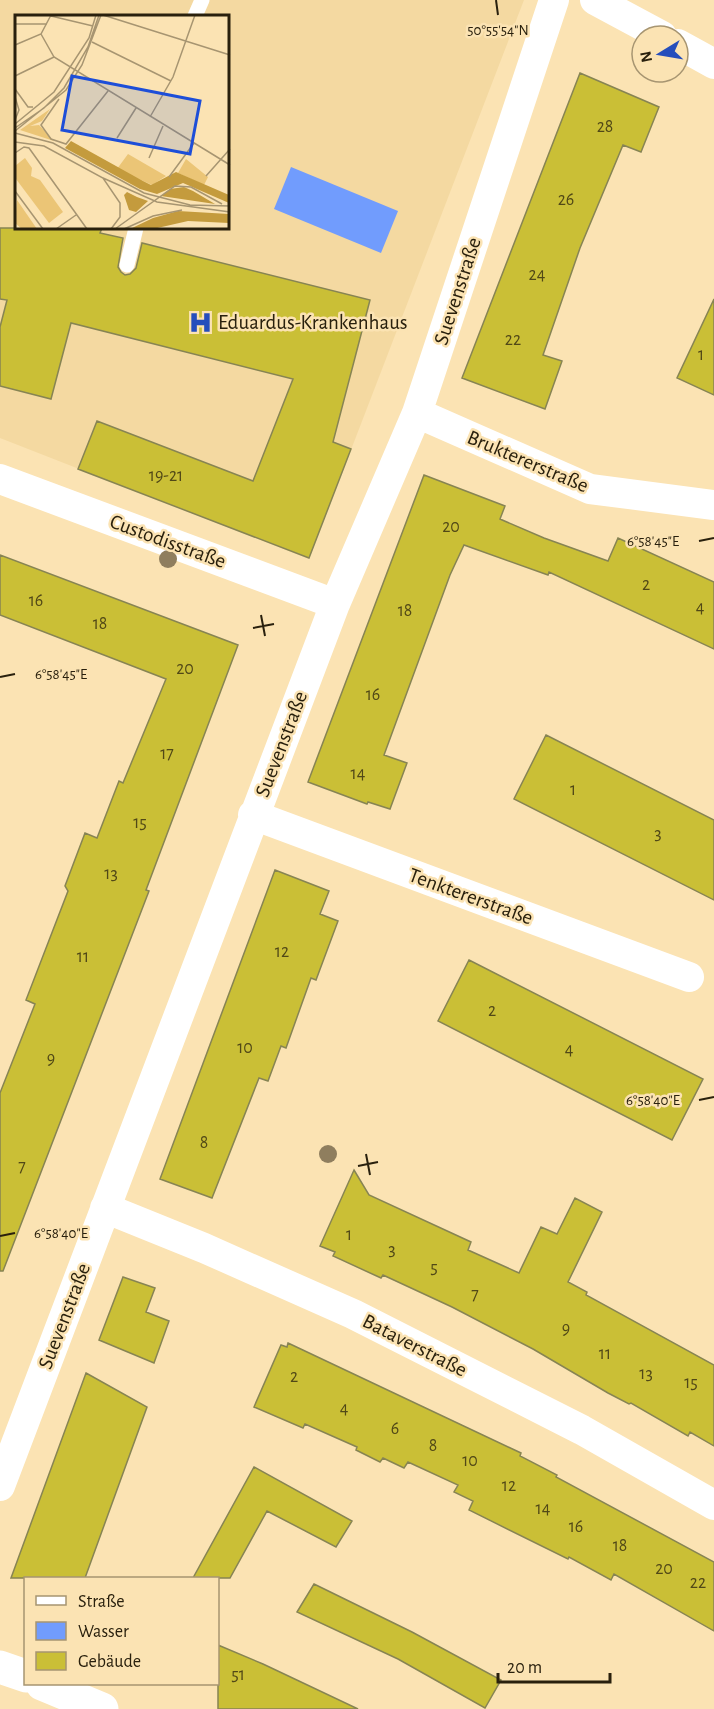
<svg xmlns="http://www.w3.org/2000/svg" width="714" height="1709" font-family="'Alegreya Sans',sans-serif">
  <rect width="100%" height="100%" fill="#fbe3b3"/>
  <path fill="#f4d9a1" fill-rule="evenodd" d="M0 0H524L309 559 0 438ZM16 16H228V228H16Z"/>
  <path fill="#719cfd" d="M291 167 398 211 381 253 274 209Z"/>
  <path fill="#cabf36" stroke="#878453" stroke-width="1.5" d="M580 73 659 107 641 152 623 145 580 248 543 355 562 361 545 409 462 378Z
    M0 228H102L100 233 123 238 118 267 121 272 125 275 130 274 136 268 142 243 370 300 333 442 351 449 309 558 78 469 97 421 253 481 293 379 71 323 51 399 0 386V327L7 300 0 299Z
    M714 299V395L677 378Z
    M424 475 505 506 500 519 544 538 608 561 618 538 714 582V649L549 572 548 575 464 545 450 575 384 755 407 763 390 809 368 802 367 804 308 782Z
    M0 555 238 645 146 890 149 891 3 1271H0V1093L35 1004 26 1000 68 891 65 886 85 833 97 838 119 781 123 783 166 679 0 615Z
    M546 735 714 820V900L514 799Z
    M275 870 329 891 320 914 338 921 316 980 311 978 286 1048 281 1046 268 1081 259 1078 212 1198 160 1179Z
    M469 960 703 1079 672 1140 438 1021Z
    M354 1170 369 1195 471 1242 468 1250 519 1273 541 1227 557 1234 575 1198 602 1212 568 1282 587 1292 586 1295 714 1365V1446L690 1432 688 1436 631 1403 629 1404 608 1393 533 1349 452 1307 383 1275 381 1278 333 1256 335 1252 320 1246Z
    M123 1277 155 1288 146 1312 169 1321 154 1363 99 1340Z
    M288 1343 521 1453 520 1456 557 1475 556 1477 714 1562V1631L614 1574 611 1580 569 1557 568 1559 469 1510 473 1501 454 1492 458 1485 408 1462 404 1468 383 1458 380 1462 356 1450 357 1447 305 1424 303 1428 254 1407 281 1345 287 1347Z
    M86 1373 147 1407 85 1578H11Z
    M254 1467 352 1521 336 1547 267 1511 230 1578H193Z
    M314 1584 412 1632 501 1680 485 1708 398 1659 297 1612Z
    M218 1645 263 1664 358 1709H218Z"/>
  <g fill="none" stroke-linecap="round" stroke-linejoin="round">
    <path stroke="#fff" stroke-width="15" d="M195 16 202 0
      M127 265 136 228"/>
    <path stroke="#fff" stroke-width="30" d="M595 0 662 36
      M678 44 714 64
      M417 413 590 489 714 505
      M0 479 335 604
      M253 815 689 977
      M105 1208 204 1248 353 1314 582 1430 714 1505
      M0 1486 335 604 417 413 554 0"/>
    <path stroke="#fff" stroke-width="33" d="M0 1667 26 1676
      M42 1684 102 1709"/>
  </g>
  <g fill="#8f7e5e">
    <circle cx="168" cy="559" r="9"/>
    <circle cx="328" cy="1154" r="9"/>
  </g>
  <path fill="none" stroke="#29200d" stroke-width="2" d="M496 0 498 15M699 541 714 538M261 615 265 636M253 628 274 624M0 677 15 674M699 1100 714 1097M366 1154 370 1175M358 1166 378 1162M0 1236 15 1233"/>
  <defs>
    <symbol id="hospital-bare" viewBox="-9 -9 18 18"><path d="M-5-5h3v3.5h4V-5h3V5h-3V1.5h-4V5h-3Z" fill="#254ebc" stroke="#fbe3b3" stroke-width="2.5" paint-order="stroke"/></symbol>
  </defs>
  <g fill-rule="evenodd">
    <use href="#hospital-bare" x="184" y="306" width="33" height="33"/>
  </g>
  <g text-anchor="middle" stroke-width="5" stroke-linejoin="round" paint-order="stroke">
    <g font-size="18" fill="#514817">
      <text x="605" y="132">28</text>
      <text x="566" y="205">26</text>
      <text x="537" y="280">24</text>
      <text x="513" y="345">22</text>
      <text x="701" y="360">1</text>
      <text x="166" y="481">19-21</text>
      <text x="451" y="532">20</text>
      <text x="646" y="590">2</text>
      <text x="36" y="606">16</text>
      <text x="700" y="613">4</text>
      <text x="405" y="616">18</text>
      <text x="100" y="629">18</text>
      <text x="185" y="674">20</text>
      <text x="373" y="700">16</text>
      <text x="167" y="759">17</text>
      <text x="358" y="779">14</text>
      <text x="573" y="795">1</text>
      <text x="140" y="828">15</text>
      <text x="658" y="839">3</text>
      <text x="111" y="879">13</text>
      <text x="282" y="957">12</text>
      <text x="83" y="962">11</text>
      <text x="492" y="1016">2</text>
      <text x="245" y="1053">10</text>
      <text x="569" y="1055">4</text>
      <text x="51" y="1064">9</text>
      <text x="204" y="1148">8</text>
      <text x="22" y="1172">7</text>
      <text x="349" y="1240">1</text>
      <text x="392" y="1255">3</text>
      <text x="434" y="1273">5</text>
      <text x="475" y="1300">7</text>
      <text x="566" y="1334">9</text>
      <text x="605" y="1359">11</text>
      <text x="646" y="1379">13</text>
      <text x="294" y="1382">2</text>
      <text x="691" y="1388">15</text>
      <text x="344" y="1414">4</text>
      <text x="395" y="1434">6</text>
      <text x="433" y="1451">8</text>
      <text x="470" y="1466">10</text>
      <text x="509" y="1491">12</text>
      <text x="543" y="1514">14</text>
      <text x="576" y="1532">16</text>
      <text x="620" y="1551">18</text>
      <text x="664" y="1574">20</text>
      <text x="698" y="1588">22</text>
      <text x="238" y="1680">51</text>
    </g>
    <g font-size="21" fill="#29200d" stroke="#fbe3b3">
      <text transform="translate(457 291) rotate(-72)" y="7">Suevenstraße</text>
      <text transform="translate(528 461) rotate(23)" y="7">Bruktererstraße</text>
      <text transform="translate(168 541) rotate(20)" y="7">Custodisstraße</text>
      <text transform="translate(281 744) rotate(-69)" y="7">Suevenstraße</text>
      <text transform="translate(471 896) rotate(20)" y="7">Tenktererstraße</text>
      <text transform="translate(64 1316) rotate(-69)" y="7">Suevenstraße</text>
      <text transform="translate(415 1345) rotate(27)" y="7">Bataverstraße</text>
    </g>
    <g font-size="21" fill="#29200d" stroke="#fbe3b3" text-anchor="start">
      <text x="218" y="329">Eduardus-Krankenhaus</text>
    </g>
  </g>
  <g transform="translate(15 15)">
    <rect width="214" height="214" fill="#fbe3b3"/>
    <path d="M35 94 27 106 15 111 24 110 39 126 5 115ZM113 139 151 161 137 170 102 154ZM10 143 17 153 16 161 25 165 48 197 34 208 1 164 0 151ZM171 144 193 162 189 170 163 158ZM2 185 22 214H7L0 208Z" fill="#ebc576"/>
    <path d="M56 126 128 166 136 170 161 157 214 180V188L168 168 142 179 125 174 50 133ZM169 172 178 176 200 189 146 181 155 174ZM112 177 122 182 133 186 121 197 114 195 109 180ZM163 196 214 199V208L173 206 138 214H115L138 203Z" fill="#c49b3d"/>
    <path fill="none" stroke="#a79571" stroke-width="1.5" d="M88 0 215 40M36 1 78 11M0 9H32M26 19 39 42 215 150M77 27 156 66M0 30 26 19 36 0M0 61 39 42M0 74 13 92H18M0 82 4 95 0 105M44 84 26 110 36 124 51 129 93 76M135 102 158 62 180 0M0 109 39 77 74 23 81 0M0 113 29 93 49 73 73 32 84 0M0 116 51 75 67 50 86 0M0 118 38 128 129 178 175 190 215 191M102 123 121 93M0 127 29 131 88 163 105 188V202L96 214M0 138 9 132 14 133 72 214M134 143 148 111M191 161 215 134M154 162 179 128M88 163 142 187 215 197M0 176 28 214M41 214 61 200M100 214 160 171 176 172 207 189M109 214 138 201 167 195"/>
    <path fill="#1d4ed8" fill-opacity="0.15" stroke="#1d4ed8" stroke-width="3" d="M57 61 185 86 175 139 47 115Z"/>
    <rect width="214" height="214" fill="none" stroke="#29200d" stroke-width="3"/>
  </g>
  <g font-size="15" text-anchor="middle" fill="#29200d" stroke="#fbe3b3" stroke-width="5" stroke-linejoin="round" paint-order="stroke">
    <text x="498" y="35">50°55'54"N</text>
    <text x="653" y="546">6°58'45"E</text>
    <text x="61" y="679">6°58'45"E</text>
    <text x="653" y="1105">6°58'40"E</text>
    <text x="61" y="1238">6°58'40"E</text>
  </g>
  <rect x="24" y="1577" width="195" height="108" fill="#fbe3b3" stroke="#a79571" stroke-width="1.5"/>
  <rect x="36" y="1596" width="30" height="9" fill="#ffffff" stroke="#a79571" stroke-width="1.5"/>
  <text x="78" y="1607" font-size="18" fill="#29200d">Straße</text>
  <rect x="36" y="1622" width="30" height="18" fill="#719cfd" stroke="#a79571" stroke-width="1.5"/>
  <text x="78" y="1637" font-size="18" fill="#29200d">Wasser</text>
  <rect x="36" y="1652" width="30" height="18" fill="#cabf36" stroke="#a79571" stroke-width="1.5"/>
  <text x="78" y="1667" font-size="18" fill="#29200d">Gebäude</text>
  <g transform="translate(660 54) rotate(259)"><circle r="28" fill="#fbe3b3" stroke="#a79571" stroke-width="1.5"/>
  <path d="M0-4.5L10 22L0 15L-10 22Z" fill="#254ebc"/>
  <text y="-9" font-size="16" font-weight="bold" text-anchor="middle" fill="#29200d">N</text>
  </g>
  <path d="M498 1673v9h112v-9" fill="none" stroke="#29200d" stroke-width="3"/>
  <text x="507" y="1673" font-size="18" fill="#29200d" stroke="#fbe3b3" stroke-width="4.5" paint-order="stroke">20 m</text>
</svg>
